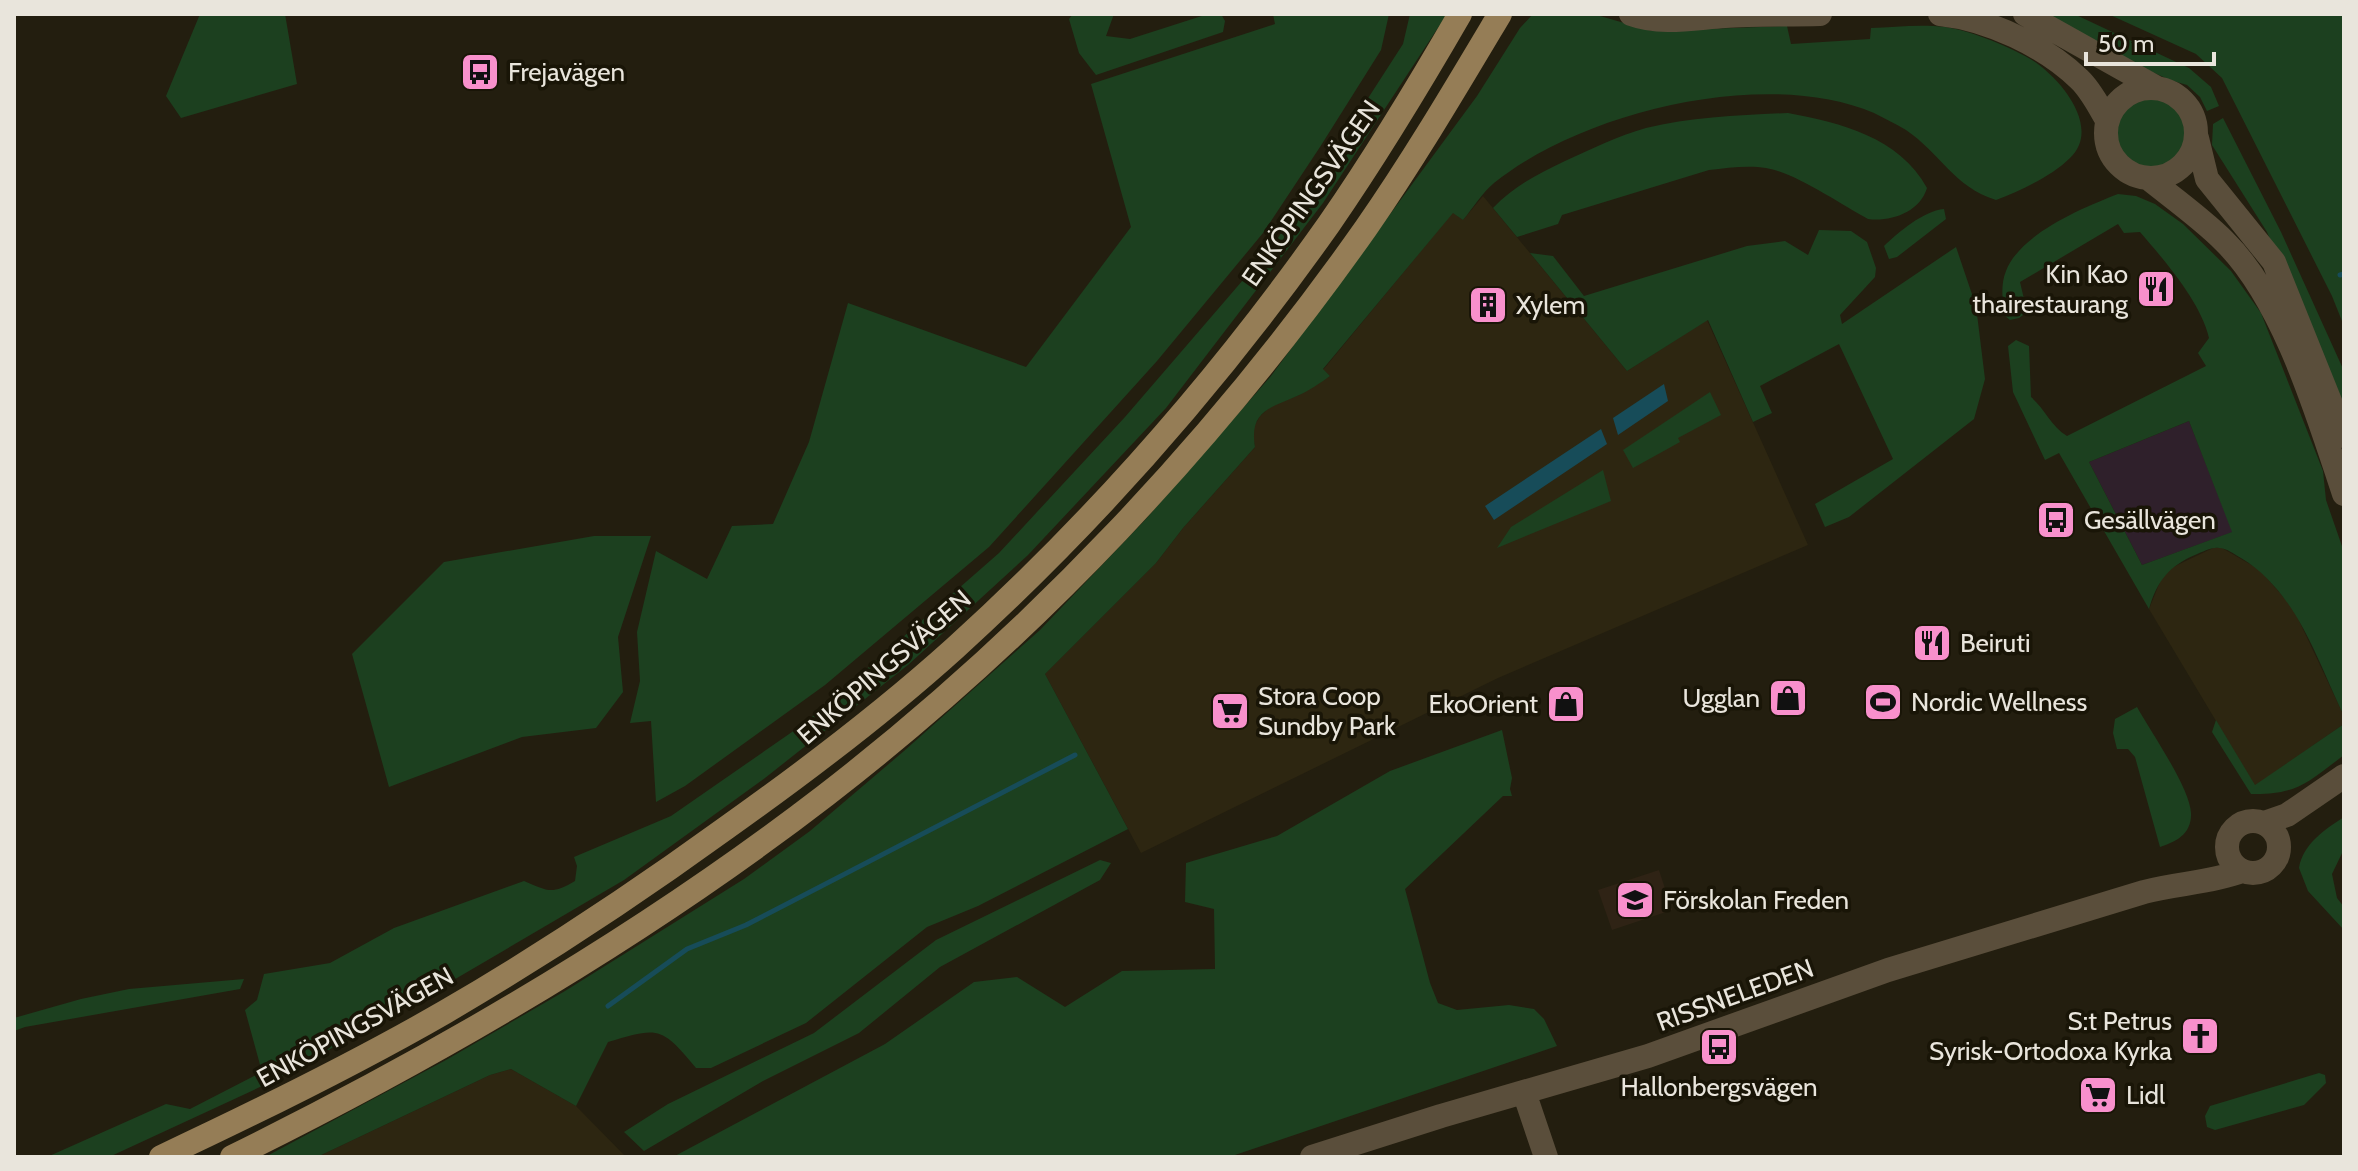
<svg xmlns="http://www.w3.org/2000/svg" width="2358" height="1171" font-family="Cabin,sans-serif">
  <rect width="100%" height="100%" fill="#231e0f"/>
  <path fill="#2d2611" d="M1483 196 1627 371 1707 320 1808 545 1498 678 1141 853 1045 674 1156 563 1183 528 1255 447 1252 430 1260 416 1271 406 1299 395 1330 376 1323 370 1453 212 1463 220Z
    M2213 548H2222L2260 570 2293 608 2344 716V724L2255 786 2149 609 2162 577 2169 569Z
    M511 1069 576 1106 626 1157H317L490 1075Z"/>
  <path fill="#2f202b" d="M2189 421 2233 532 2142 565 2089 462Z"/>
  <path fill="#2f2315" d="M1659 870 1672 910 1612 930 1598 890Z"/>
  <path fill="#1c401f" fill-rule="evenodd" d="M200 14H285L297 84 181 118 166 96Z
    M1073 14H1114L1106 36 1130 39 1208 14H1221L1225 21 1223 32 1096 75 1079 53 1069 19Z
    M1273 14H1389L1381 50 1320 147 1263 233 1157 361 989 547 825 685 685 786 656 802 651 721 630 723 640 681 637 632 656 551 707 579 732 526 773 524 809 442 848 303 1026 367 1131 227 1091 84 1275 24Z
    M1410 14H1447L1323 203 1166 408 1028 555 908 665 765 778 624 880 457 978 273 1081 109 1157H47L166 1104 190 1109 262 1072 245 1010 257 1000 264 974 330 963 394 928 524 881C548 891 551 895 575 881L577 866 574 857 671 816 805 723 999 553 1125 417 1274 244 1403 44Z
    M1533 14H1593L1652 31 1787 26 1791 44 1870 39 1871 28C1895 27 1921 24 1945 27 1968 30 2005 45 2025 56 2055 71 2104 126 2070 158 2052 176 2020 191 1996 200 1954 187 1940 153 1906 130 1896 124 1884 118 1874 113 1766 67 1583 111 1494 183 1482 193 1473 208 1463 220L1453 213 1323 369 1330 376C1320 383 1309 391 1297 396 1270 408 1249 411 1255 447L1183 528 1156 563 1045 674 1128 829 978 906 927 927 806 1023 711 1068H696C661 1026 659 1027 608 1042L576 1106 511 1069 490 1075 317 1157H265L446 1060 565 991 744 879 810 831 904 751 1040 630 1145 520 1271 376 1477 96 1520 28Z
    M2042 14H2074L2189 68 2211 87 2219 106 2207 111 2200 97 2187 85 2170 80 2139 66Z
    M2108 14H2344V326L2332 296 2222 78 2196 54Z
    M2117 133a34 34 0 1 1 68 0a34 34 0 1 1-68 0Z
    M1788 113C1841 123 1899 137 1927 188 1920 212 1891 222 1868 219 1840 204 1796 173 1766 168 1748 165 1727 168 1709 170L1562 215 1558 224 1517 237 1493 208C1514 186 1538 174 1565 161 1591 149 1618 136 1646 128 1691 117 1742 115 1788 113Z
    M2223 118 2281 232 2344 371V418L2267 232 2212 145 2213 124Z
    M2118 194 2136 196 2155 204 2183 224 2231 271 2261 313 2323 471 2326 500 2344 552V716C2317 660 2297 592 2241 558 2234 554 2226 548 2219 548 2211 547 2203 552 2195 555 2169 566 2157 581 2149 609L2059 453 2045 460 2013 392 2008 346 2016 340 2029 346 2031 397C2045 409 2051 426 2067 436L2206 366 2198 353 2209 338C2201 302 2164 260 2140 232L2124 233 2118 224 2020 282 2027 312 2019 318 2010 320 2004 315C2003 302 2000 285 2006 271 2020 234 2082 208 2118 194ZM2189 421 2232 532 2142 565 2089 462Z
    M1944 209 1946 219 1897 257 1889 259 1884 246C1899 232 1923 211 1944 209Z
    M1819 230 1851 231 1867 242 1876 268 1875 277 1840 315 1842 324 1956 247 1976 306 1985 379 1974 419 1849 517 1825 527 1815 504 1893 459 1839 344 1760 386 1772 413 1753 422 1708 320 1627 371 1530 253 1553 256 1584 296 1747 246 1785 241 1808 255Z
    M1710 392 1721 415 1678 438 1680 442 1633 468 1623 450Z
    M1603 470 1611 501 1497 548 1511 527Z
    M594 536H651L618 637 623 692 596 728 522 737 389 787 352 654 444 562Z
    M2137 707C2151 732 2190 788 2191 813 2192 834 2176 842 2160 847L2135 757 2128 749H2117L2113 733 2115 719Z
    M2216 720 2255 785 2344 724V755C2308 782 2298 795 2251 794L2212 732Z
    M1502 730 1512 778 1510 789 1512 796H1503L1405 889 1430 983 1438 1003 1457 1010 1509 1005 1534 1009 1544 1019 1557 1046 1229 1157H673L885 1044 974 982 1017 977 1065 1007 1122 971 1215 969 1214 909 1185 902 1186 863 1277 836 1390 771Z
    M2344 817V849L2332 874 2337 898 2344 907V930L2308 891 2299 868C2303 844 2324 830 2344 817Z
    M1100 860 1111 863 1100 880 940 967 859 1033 763 1081 644 1151 624 1132 668 1104 814 1033 936 940Z
    M244 979 240 989 25 1027 14 1031V1018L81 999 129 989Z
    M2319 1073 2325 1075 2326 1083 2304 1105 2215 1130 2207 1127 2205 1116 2210 1106Z"/>
  <path fill="#174c59" d="M1664 384 1668 401 1618 435 1613 418Z
    M1601 429 1607 444 1494 520 1485 506Z"/>
  <g fill="none" stroke-linecap="round" stroke-linejoin="round">
    <path stroke="#174c59" stroke-width="5" d="M2340 275 2344 274
      M608 1006 687 949 746 925 1075 755"/>
    <path stroke="#5a4e3b" stroke-width="24" d="M1631 14C1661 25 1694 18 1725 16 1756 14 1788 15 1820 14
      M1940 14C1988 19 2045 46 2079 79 2091 90 2099 107 2107 120
      M2025 14 2157 88
      M2106 133a45 45 0 1 1 90 0a45 45 0 1 1-90 0Z
      M2197 138 2207 179 2274 262 2344 436
      M2149 179C2174 199 2202 219 2224 241 2284 300 2318 416 2344 494
      M2227 847a26 26 0 1 1 52 0a26 26 0 1 1-52 0Z
      M2264 823 2287 815 2344 776
      M1524 1092 1546 1157
      M1312 1157 1441 1116 1648 1056 1888 970 2144 892C2177 883 2210 883 2242 871"/>
    <path stroke="#957d56" stroke-width="24" d="M161 1157C257 1112 353 1065 445 1012 541 956 635 894 726 828 805 772 883 713 955 648 1094 522 1221 377 1329 224 1376 156 1419 85 1460 14
      M232 1157C439 1055 643 936 826 795 1033 635 1216 441 1366 228 1414 159 1457 86 1500 14"/>
  </g>
  <defs>
    <symbol id="bus-square" viewBox="-11 -11 22 22"><rect x="-9" y="-9" width="18" height="18" rx="4" fill="#f890cc" stroke="#191507"/><path d="M-5-6H5V4H4V6H2V4H-2V6H-4V4H-5ZM-3.5-4V0h7V-4ZM-3.5 1.2v1.5H-2V1.2ZM2 1.2v1.5H3.5V1.2Z" fill="#111"/></symbol>
    <symbol id="restaurant-square" viewBox="-11 -11 22 22"><rect x="-9" y="-9" width="18" height="18" rx="4" fill="#f890cc" stroke="#191507"/><path d="M-5-6h1v4h1v-4h1v4h1v-4h1v5L-1.5 .5V6h-2V.5L-5-1ZM5-6V6H3V1.5H1.5Q1.5-4 5-6Z" fill="#111"/></symbol>
    <symbol id="building-square" viewBox="-11 -11 22 22"><rect x="-9" y="-9" width="18" height="18" rx="4" fill="#f890cc" stroke="#191507"/><path d="M-4-6H4V6H1V3H-1V6H-4ZM-2.5-4.3h1.7v1.8h-1.7ZM.8-4.3h1.7v1.8H.8ZM-2.5-1h1.7V.8h-1.7ZM.8-1h1.7V.8H.8Z" fill="#111"/></symbol>
    <symbol id="shop-square" viewBox="-11 -11 22 22"><rect x="-9" y="-9" width="18" height="18" rx="4" fill="#f890cc" stroke="#191507"/><path d="M-5-2.5h2.3a2.7 3.5 0 0 1 5.4 0H5L5.5 6h-11ZM-1.5-2.5h3a1.5 2.3 0 0 0-3 0Z" fill="#111"/></symbol>
    <symbol id="stadium-square" viewBox="-11 -11 22 22"><rect x="-9" y="-9" width="18" height="18" rx="4" fill="#f890cc" stroke="#191507"/><path d="M0-5a6.5 5 0 1 0 0 10a6.5 5 0 1 0 0-10ZM-3.5-1.8h7v3.6h-7Z" fill="#111"/></symbol>
    <symbol id="supermarket-square" viewBox="-11 -11 22 22"><rect x="-9" y="-9" width="18" height="18" rx="4" fill="#f890cc" stroke="#191507"/><path d="M-6-5.5h2.5l.6 2H6L4.5 2H-2.5L-4.4-4H-6ZM-1.5 3.2a1.3 1.3 0 1 0 .1 0ZM3 3.2a1.3 1.3 0 1 0 .1 0Z" fill="#111"/></symbol>
    <symbol id="school-square" viewBox="-11 -11 22 22"><rect x="-9" y="-9" width="18" height="18" rx="4" fill="#f890cc" stroke="#191507"/><path d="M0-5L7-2L0 1L-7-2ZM-4 1L0 2.5L4 1V4Q0 6-4 4Z" fill="#111"/></symbol>
    <symbol id="church-square" viewBox="-11 -11 22 22"><rect x="-9" y="-9" width="18" height="18" rx="4" fill="#f890cc" stroke="#191507"/><path d="M-1.2-6h2.4v3.5h3.3v2.4h-3.3V6h-2.4V-.1h-3.3v-2.4h3.3Z" fill="#111"/></symbol>
  </defs>
  <g fill-rule="evenodd">
    <use href="#bus-square" x="458" y="50" width="44" height="44"/>
    <use href="#restaurant-square" x="2134" y="267" width="44" height="44"/>
    <use href="#building-square" x="1466" y="283" width="44" height="44"/>
    <use href="#bus-square" x="2034" y="498" width="44" height="44"/>
    <use href="#restaurant-square" x="1910" y="621" width="44" height="44"/>
    <use href="#shop-square" x="1766" y="676" width="44" height="44"/>
    <use href="#stadium-square" x="1861" y="680" width="44" height="44"/>
    <use href="#shop-square" x="1544" y="682" width="44" height="44"/>
    <use href="#supermarket-square" x="1208" y="689" width="44" height="44"/>
    <use href="#school-square" x="1613" y="878" width="44" height="44"/>
    <use href="#church-square" x="2178" y="1014" width="44" height="44"/>
    <use href="#bus-square" x="1697" y="1025" width="44" height="44"/>
    <use href="#supermarket-square" x="2076" y="1073" width="44" height="44"/>
  </g>
  <g text-anchor="middle" stroke-width="7" stroke-linejoin="round" paint-order="stroke">
    <g font-size="26" fill="#e9e5dc" stroke="#191507" text-anchor="start">
      <text x="508" y="81">Frejavägen</text>
      <text x="2128" y="283" text-anchor="end">Kin Kao<tspan x="2128" dy="30">thairestaurang</tspan></text>
      <text x="1516" y="314">Xylem</text>
      <text x="2084" y="529">Gesällvägen</text>
      <text x="1960" y="652">Beiruti</text>
      <text x="1258" y="705">Stora Coop<tspan x="1258" dy="30">Sundby Park</tspan></text>
      <text x="1760" y="707" text-anchor="end">Ugglan</text>
      <text x="1911" y="711">Nordic Wellness</text>
      <text x="1538" y="713" text-anchor="end">EkoOrient</text>
      <text x="1663" y="909">Förskolan Freden</text>
      <text x="2172" y="1030" text-anchor="end">S:t Petrus<tspan x="2172" dy="30">Syrisk-Ortodoxa Kyrka</tspan></text>
      <text x="1719" y="1096" text-anchor="middle">Hallonbergsvägen</text>
      <text x="2126" y="1104">Lidl</text>
    </g>
    <g font-size="26" fill="#e9e5dc" stroke="#191507">
      <text transform="translate(1311 193) rotate(-55)" y="9">ENKÖPINGSVÄGEN</text>
      <text transform="translate(884 667) rotate(-41)" y="9">ENKÖPINGSVÄGEN</text>
      <text transform="translate(1735 995) rotate(-20)" y="9">RISSNELEDEN</text>
      <text transform="translate(355 1027) rotate(-29)" y="9">ENKÖPINGSVÄGEN</text>
    </g>
  </g>
  <rect width="2358" height="1171" fill="none" stroke="#e9e5dc" stroke-width="32"/>
  <path d="M2086 52v12h128v-12" fill="none" stroke="#e9e5dc" stroke-width="4"/>
  <text x="2098" y="52" font-size="24" fill="#e9e5dc" stroke="#191507" stroke-width="6" paint-order="stroke">50 m</text>
</svg>
